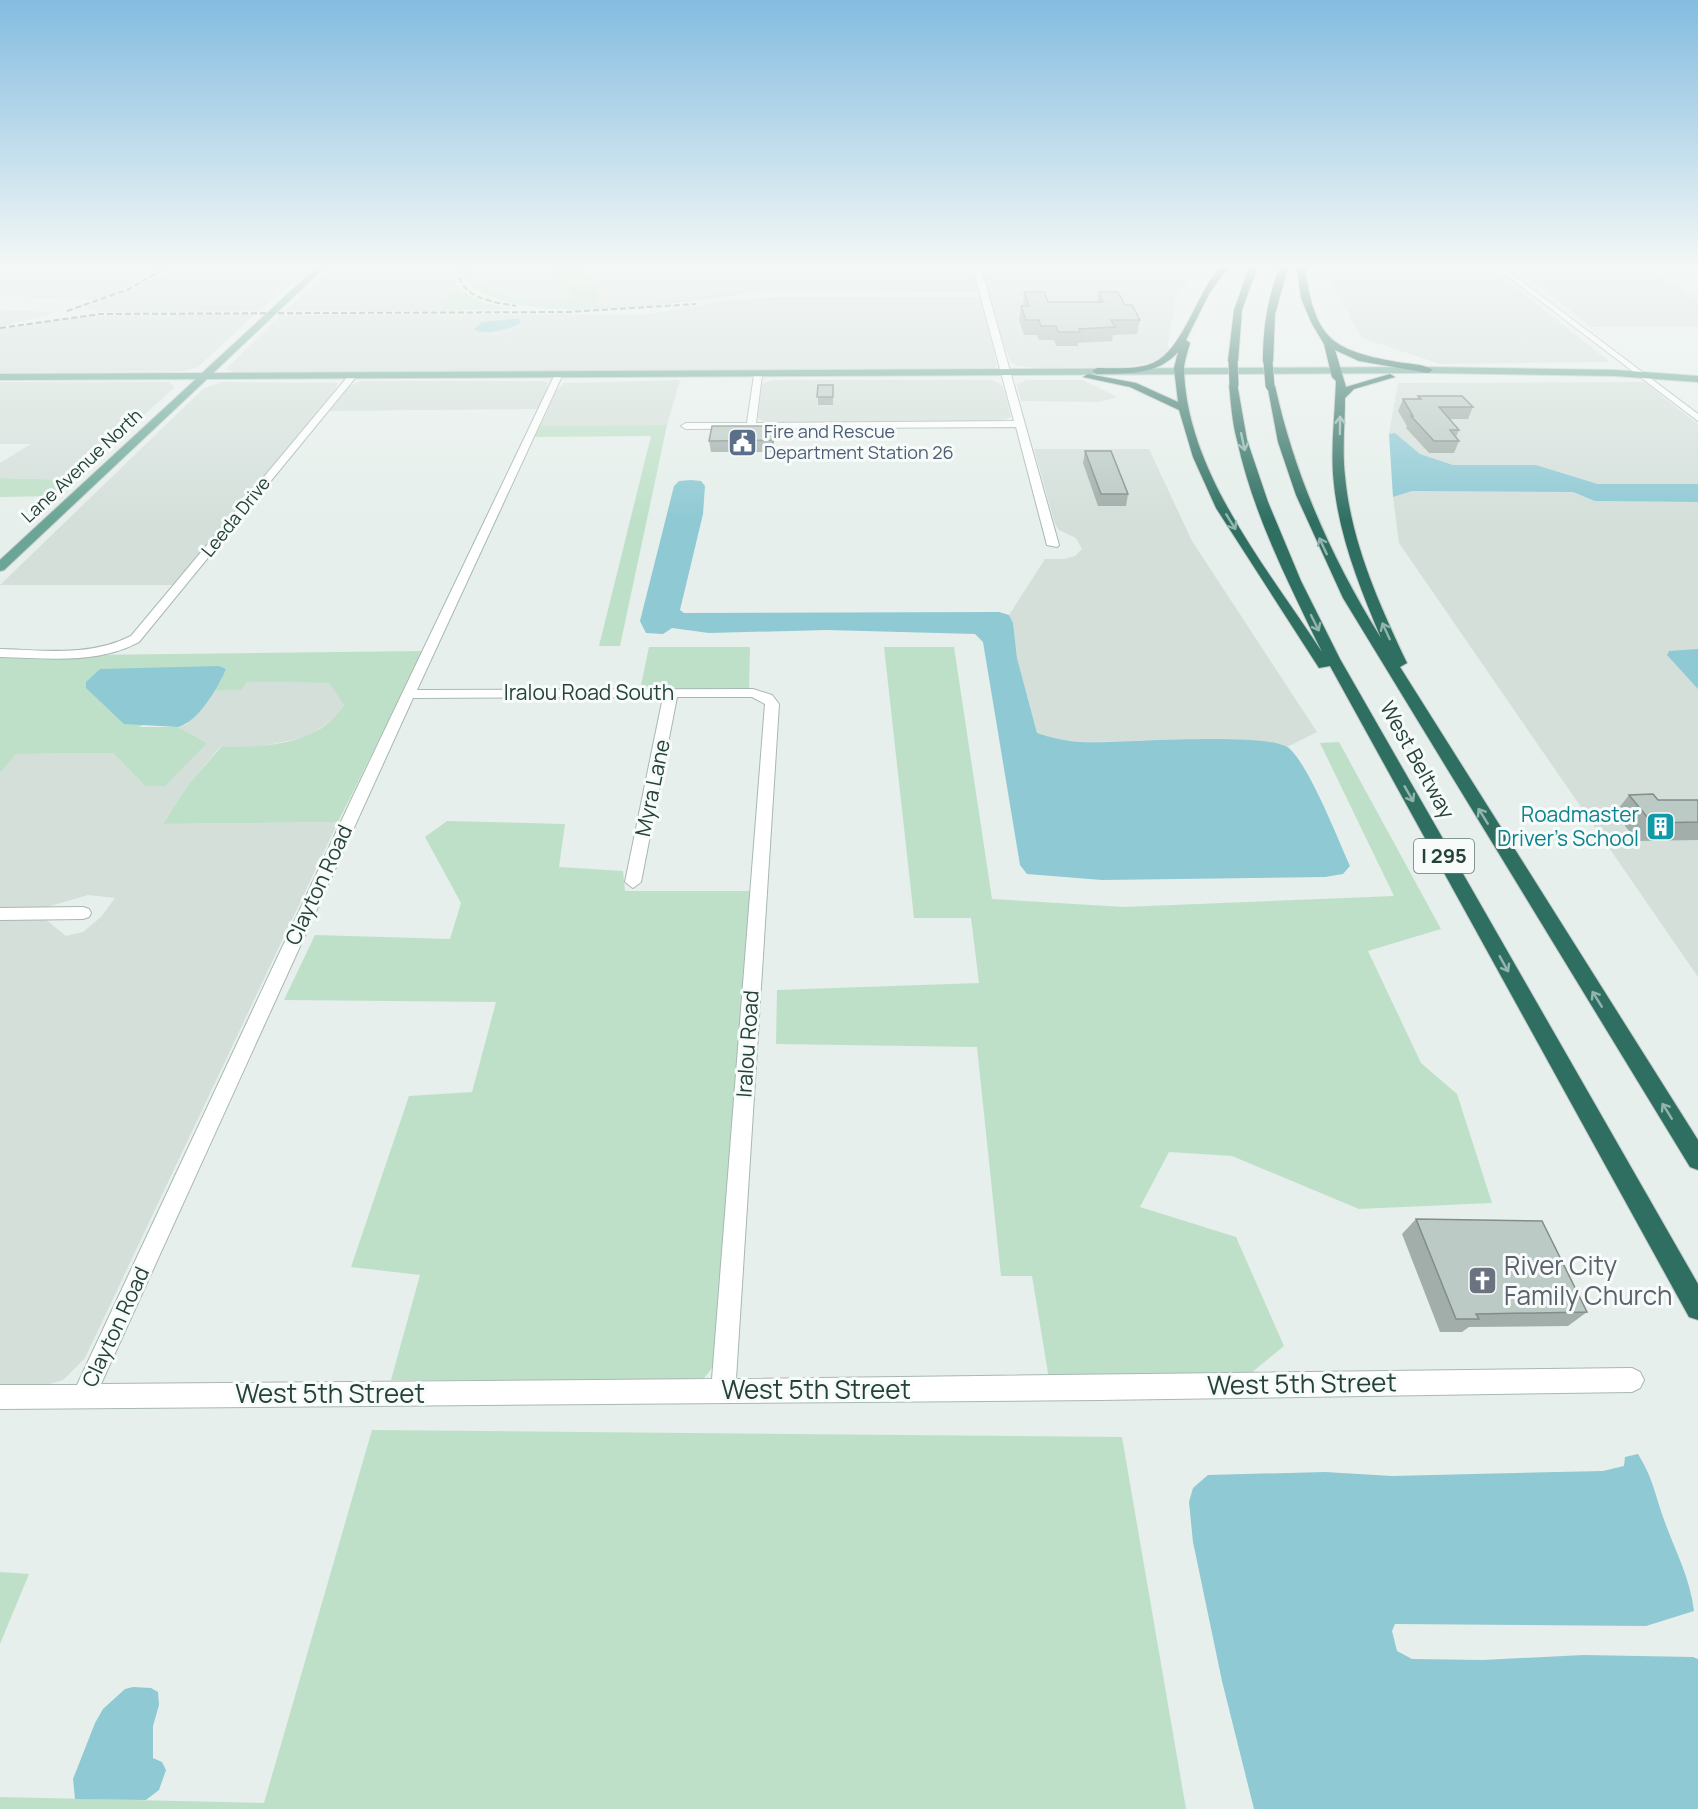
<svg xmlns="http://www.w3.org/2000/svg" width="1698" height="1809" font-family="Manrope,sans-serif">
  <rect width="100%" height="100%" fill="#e6efeb"/>
  <path fill="#d4dfda" d="M0 268H161L118 293 92 300 0 296Z
    M174 268H306L259 311 98 312 86 307 132 289Z
    M330 268H452L457 288 439 311H285Z
    M472 268H552L556 278 571 290V302H539L508 298 485 290 469 277Z
    M580 268H974L980 292 763 291 650 305 593 306 595 284 582 275Z
    M981 268H1201L1176 295 1168 345 1170 352 1156 362 1122 367 1042 368 1018 366 1012 363 1005 349Z
    M1330 268H1491L1610 362 1440 364 1362 338 1331 284Z
    M1517 268H1645L1698 299V326L1591 327Z
    M774 297H982L997 366 992 370 805 371 269 373H235L226 369 280 315 649 314 730 300Z
    M4 310 56 312 0 327V311Z
    M255 314 198 367 184 371 0 373V329L87 316Z
    M680 380 667 425 540 426 556 391 565 383Z
    M772 380H993L1003 386 1011 417 998 422H764L758 418 762 384Z
    M1027 380H1083L1117 397 1099 402 1021 401 1017 384Z
    M363 381H540L547 382 548 389 540 409 328 411 341 393 355 383Z
    M0 382H169L175 387 73 480 0 478V463L31 444H0Z
    M221 382 338 383 331 399 176 585H0L203 389Z
    M1644 382 1698 424V484H1598L1536 465H1453L1420 454 1395 433 1389 434 1398 383Z
    M1034 449H1149L1192 541 1317 732 1287 747 1266 742 1232 740 1083 742 1056 740 1037 733 1017 658 1013 623 1009 615 1045 559H1064L1075 556 1082 549 1076 538 1059 530 1055 524Z
    M1412 491 1573 492 1596 501 1698 502V977L1399 543 1393 497Z
    M247 682 329 683 344 704 337 716 308 737 257 747H220L188 785 163 824 338 822 85 1358 63 1380 37 1388H0V919H45L66 936 83 932 101 917 115 898 88 895 47 907H0V773L16 754 113 753 145 786 207 743 178 727 185 725 195 716 213 691 240 690Z"/>
  <path fill="#bfe0c8" d="M463 268H472L469 277C498 301 535 304 571 301V290L556 278 552 268H580C583 279 595 282 599 294L594 306 650 305 723 294 748 293C682 302 510 333 463 277Z
    M457 288 483 303 513 309 439 311Z
    M667 425 620 646H599L651 436 534 437 540 426Z
    M0 478 73 480 56 496 0 497Z
    M649 647H750L749 689 640 690Z
    M884 647H954L992 899 1124 907 1394 896 1320 743 1339 742 1441 929 1368 951 1421 1063 1457 1094 1492 1203 1359 1209 1232 1156 1169 1152 1140 1207 1236 1237 1284 1346 1251 1373 1049 1379 1032 1276H1001L977 1047 776 1044 777 990 979 983 971 918H914Z
    M423 651 338 822 163 824 188 785 221 747C265 747 318 746 344 705L329 683 247 682 241 690 213 691 222 679 139 727H178L207 743 165 786H145L113 753 16 754 0 773V656Z
    M447 821 565 824 559 867 623 871 625 891H750L718 1360 702 1381 391 1380 420 1275 351 1267 409 1096 472 1092 496 1002 284 1000 315 935 450 939 461 903 425 837Z
    M372 1430 1122 1437 1186 1809H0V1797L264 1803Z
    M0 1572 29 1574 0 1644Z"/>
  <path fill="#8ec9d4" d="M513 319H519L521 323C509 329 484 337 474 329L482 322Z
    M1395 433 1420 454 1453 465H1536L1598 484H1698V502L1595 501 1573 492 1412 491 1393 497 1389 434Z
    M691 480 701 481 705 486 703 514 680 610 684 613 999 612 1009 615 1013 623 1017 658 1037 733C1052 738 1065 741 1081 742 1117 744 1269 730 1290 749 1311 770 1337 837 1350 866L1343 874 1325 877 1102 880 1027 874 1020 865 983 642 975 634 827 630 709 633 672 628 663 634 646 633 640 621 674 486 679 481Z
    M1698 649V689L1667 655 1669 651Z
    M219 666 226 669C218 688 198 722 178 727L124 724 86 688V682L100 669Z
    M1638 1454C1652 1477 1654 1490 1662 1514 1673 1547 1690 1576 1694 1611L1646 1626 1395 1624 1392 1631 1397 1651 1412 1659 1483 1660 1584 1655 1693 1657 1698 1659V1809H1254L1222 1681 1193 1542 1189 1502 1193 1488 1208 1475 1325 1472 1392 1476 1603 1471 1624 1466 1625 1457Z
    M133 1687 151 1688 158 1692 159 1705 153 1726V1758L162 1762 166 1770 159 1790 146 1800 75 1799 73 1779 95 1723 103 1709 125 1689Z"/>
  <g fill="none" stroke-linecap="round" stroke-linejoin="round">
    <defs>
      <path id="minor" d="M973 268H981L1059 545 1057 547 1047 545 1016 427 686 429 681 426 686 423H747L754 375 758 372 762 375 756 423 1014 421Z
        M1497 268H1504L1698 414V421Z
        M558 373 562 376 417 690 753 689 772 695 779 704 736 1379 1632 1368 1640 1372 1644 1380 1640 1388 1632 1392 1098 1400 0 1409V1385H77L354 794 554 376ZM663 697 625 882 633 888 641 882 677 697H752L765 704 712 1379 101 1384 413 698Z
        M349 375 356 377 139 642C96 665 47 658 0 657V649C44 650 90 657 131 636Z
        M83 907 89 909 91 913 89 917 83 919 0 920V908Z"/>
      <path id="major" d="M316 268H324L213 373 1428 367 1615 370 1698 376V382L1615 376 1428 373 207 379 4 570 0 571V560L196 379 0 380V374L202 373Z"/>
      <path id="highway" d="M1220 268H1228L1210 292 1186 340 1190 343C1188 351 1184 361 1184 370 1187 473 1268 569 1322 652 1289 584 1253 514 1237 440 1232 422 1231 403 1229 385L1237 383 1247 440 1268 502 1301 581 1340 659 1698 1284V1320L1689 1317 1330 666 1319 668 1216 508 1193 457 1179 410 1130 387 1083 377 1088 374 1136 383 1178 402 1174 368 1178 352C1157 376 1127 373 1097 374L1092 371 1097 368C1115 368 1137 370 1153 363 1184 349 1196 293 1220 268Z
        M1249 268H1257L1242 310 1238 361 1233 364 1228 361 1234 310Z
        M1280 268H1288L1275 314 1273 362 1268 365 1263 362C1263 329 1267 298 1280 268Z
        M1297 268H1305C1315 338 1330 350 1397 362 1408 364 1424 364 1433 370L1428 373 1359 361 1335 350 1346 387 1390 374 1395 377 1354 389 1345 398C1345 424 1342 450 1345 476 1351 542 1379 604 1407 663L1400 667 1698 1140V1170L1690 1167 1343 598 1296 495 1278 442 1267 384 1275 386C1295 477 1332 559 1381 638 1359 586 1337 531 1333 474 1331 443 1335 412 1336 381L1332 377 1324 344 1311 322 1301 298Z"/>
    </defs>
    <use href="#minor" stroke="#a8b8b2" stroke-width="2"/>
    <use href="#major" stroke="#c2cac8" stroke-width="2"/>
    <use href="#highway" stroke="#c2cac8" stroke-width="2"/>
    <use href="#minor" fill="#fff" fill-rule="evenodd"/>
    <use href="#major" fill="#6aa596" fill-rule="evenodd"/>
    <use href="#highway" fill="#2f6f62" fill-rule="evenodd"/>
    <path stroke="#5f7d75" stroke-width="2" stroke-dasharray="6 3" stroke-linecap="butt" d="M459 268C457 298 493 302 516 306
      M67 311 129 289 165 268
      M0 328 100 314 568 312 696 304"/>
    <defs>
      <path id="highway-bridge" d="M1233 361 1234 385
        M1268 362 1270 386"/>
    </defs>
    <use href="#highway-bridge" stroke="#c2cac8" stroke-width="10" stroke-linecap="butt"/>
    <use href="#highway-bridge" stroke="#2f6f62" stroke-width="9"/>
  </g>
  <path fill="#a1aea9" d="M1024 292 1048 302H1097L1099 292 1125 305 1140 320 1137 334 1113 335 1112 341 1078 343V346H1056L1054 340H1039L1037 335H1024L1019 320 1021 306H1023Z
    M818 385H833V405H818Z
    M1418 396 1473 407 1468 419H1450L1459 430 1456 437 1459 441 1454 453H1429L1406 428 1407 426 1398 411 1403 399H1417Z
    M774 438 773 452H711L709 441Z
    M1085 451 1128 494 1126 506H1098L1083 463Z
    M1629 795 1658 800H1698V840L1637 841 1615 813Z
    M1416 1219 1587 1312 1568 1326 1469 1327 1462 1332H1440L1402 1234Z"/>
  <path fill="#838d89" d="M774 426V438L773 452 772 440Z"/>
  <path fill="#bbcac4" stroke="#838d89" stroke-width="1.5" d="M1024 292H1044L1048 302H1103L1099 292H1118L1125 305H1132L1140 320H1111L1115 327 1079 329 1080 332H1058L1056 326H1041L1039 320H1026L1021 306H1029Z
    M818 385H833V397H817Z
    M1418 396H1462L1473 407H1439L1459 430H1450L1459 441H1434L1411 416H1413L1403 399H1421Z
    M712 426H774L772 440 709 441Z
    M1085 451H1111L1128 494H1101Z
    M1653 794 1658 800H1698V822L1652 823 1629 795Z
    M1416 1219 1542 1221 1587 1312 1476 1314 1479 1319H1456Z"/>
  <defs><path id="oneway-shaft" d="M-6 0H5M1.5-3L5.5 0L1.5 3" fill="none" stroke-width="1.6" stroke-linecap="round" stroke-linejoin="round" transform="scale(1.5)"/></defs>
  <g stroke="#93b5ae">
    <use href="#oneway-shaft" transform="translate(1340 425) rotate(-89)"/>
    <use href="#oneway-shaft" transform="translate(1243 442) rotate(78)"/>
    <use href="#oneway-shaft" transform="translate(1231 522) rotate(58)"/>
    <use href="#oneway-shaft" transform="translate(1323 546) rotate(-115)"/>
    <use href="#oneway-shaft" transform="translate(1315 623) rotate(63)"/>
    <use href="#oneway-shaft" transform="translate(1386 631) rotate(-115)"/>
    <use href="#oneway-shaft" transform="translate(1409 794) rotate(60)"/>
    <use href="#oneway-shaft" transform="translate(1483 816) rotate(-122)"/>
    <use href="#oneway-shaft" transform="translate(1504 964) rotate(61)"/>
    <use href="#oneway-shaft" transform="translate(1597 999) rotate(-122)"/>
    <use href="#oneway-shaft" transform="translate(1667 1111) rotate(-122)"/>
  </g>
  <linearGradient id="sky" x2="0" y2="1"><stop stop-color="#84bce0"/><stop offset="0.51" stop-color="#f4f8f6"/><stop offset="1" stop-color="#f4f8f6" stop-opacity="0"/></linearGradient>
  <rect width="1698" height="521" fill="url(#sky)"/>
  <defs>
    <symbol id="civic-square" viewBox="-11 -11 22 22"><rect x="-9" y="-9" width="18" height="18" rx="4" fill="#5c6f8a" stroke="#f7fbf9"/><path d="M-.6-6.5H3V-4.5H.6V-3L4-1V1h2V6H-6V1h2V-1L-.6-3ZM-1.2 2.5V6h2.4V2.5Z" fill="#fff"/></symbol>
    <symbol id="building-square" viewBox="-11 -11 22 22"><rect x="-9" y="-9" width="18" height="18" rx="4" fill="#0f9aa8" stroke="#f7fbf9"/><path d="M-4-6H4V6H1V3H-1V6H-4ZM-2.5-4.3h1.7v1.8h-1.7ZM.8-4.3h1.7v1.8H.8ZM-2.5-1h1.7V.8h-1.7ZM.8-1h1.7V.8H.8Z" fill="#fff"/></symbol>
    <symbol id="church-square" viewBox="-11 -11 22 22"><rect x="-9" y="-9" width="18" height="18" rx="4" fill="#6b7280" stroke="#f7fbf9"/><path d="M-1.2-6h2.4v3.5h3.3v2.4h-3.3V6h-2.4V-.1h-3.3v-2.4h3.3Z" fill="#fff"/></symbol>
  </defs>
  <g fill-rule="evenodd">
    <use href="#civic-square" x="726" y="426" width="33" height="33"/>
    <use href="#building-square" x="1644" y="810" width="33" height="33"/>
    <use href="#church-square" x="1466" y="1264" width="33" height="33"/>
  </g>
  <g text-anchor="middle" stroke-width="6" stroke-linejoin="round" paint-order="stroke">
    <g font-size="18" fill="#4e5e75" stroke="#f7fbf9" text-anchor="start">
      <text x="764" y="438">Fire and Rescue<tspan x="764" dy="21">Department Station 26</tspan></text>
    </g>
    <g font-size="18" fill="#24423a" stroke="#f7fbf9">
      <text transform="translate(82 466) rotate(-43)" y="6">Lane Avenue North</text>
      <text transform="translate(236 517) rotate(-51)" y="6">Leeda Drive</text>
    </g>
    <rect fill="#f7fbf9" stroke="#637a73" stroke-width="1.5" x="1414" y="839" width="60" height="34" rx="4.5"/>
    <g font-size="20" font-weight="bold" fill="#24423a">
      <text x="1444" y="863">I 295</text>
    </g>
    <g font-size="21" fill="#24423a" stroke="#f7fbf9">
      <text x="589" y="700">Iralou Road South</text>
      <text transform="translate(1417 760) rotate(61)" y="7">West Beltway</text>
      <text transform="translate(653 788) rotate(-78)" y="7">Myra Lane</text>
      <text transform="translate(319 885) rotate(-65)" y="7">Clayton Road</text>
      <text transform="translate(748 1044) rotate(-86)" y="7">Iralou Road</text>
      <text transform="translate(116 1327) rotate(-65)" y="7">Clayton Road</text>
    </g>
    <g font-size="21" fill="#0d838f" stroke="#f7fbf9" text-anchor="end">
      <text x="1639" y="822">Roadmaster<tspan x="1639" dy="24">Driver's School</tspan></text>
    </g>
    <g font-size="26" fill="#5b616d" stroke="#f7fbf9" text-anchor="start">
      <text x="1504" y="1275">River City<tspan x="1504" dy="30">Family Church</tspan></text>
    </g>
    <g font-size="26" fill="#24423a" stroke="#f7fbf9">
      <text transform="translate(1302 1384) rotate(-1)" y="9">West 5th Street</text>
      <text x="816" y="1399">West 5th Street</text>
      <text x="330" y="1403">West 5th Street</text>
    </g>
  </g>
</svg>
